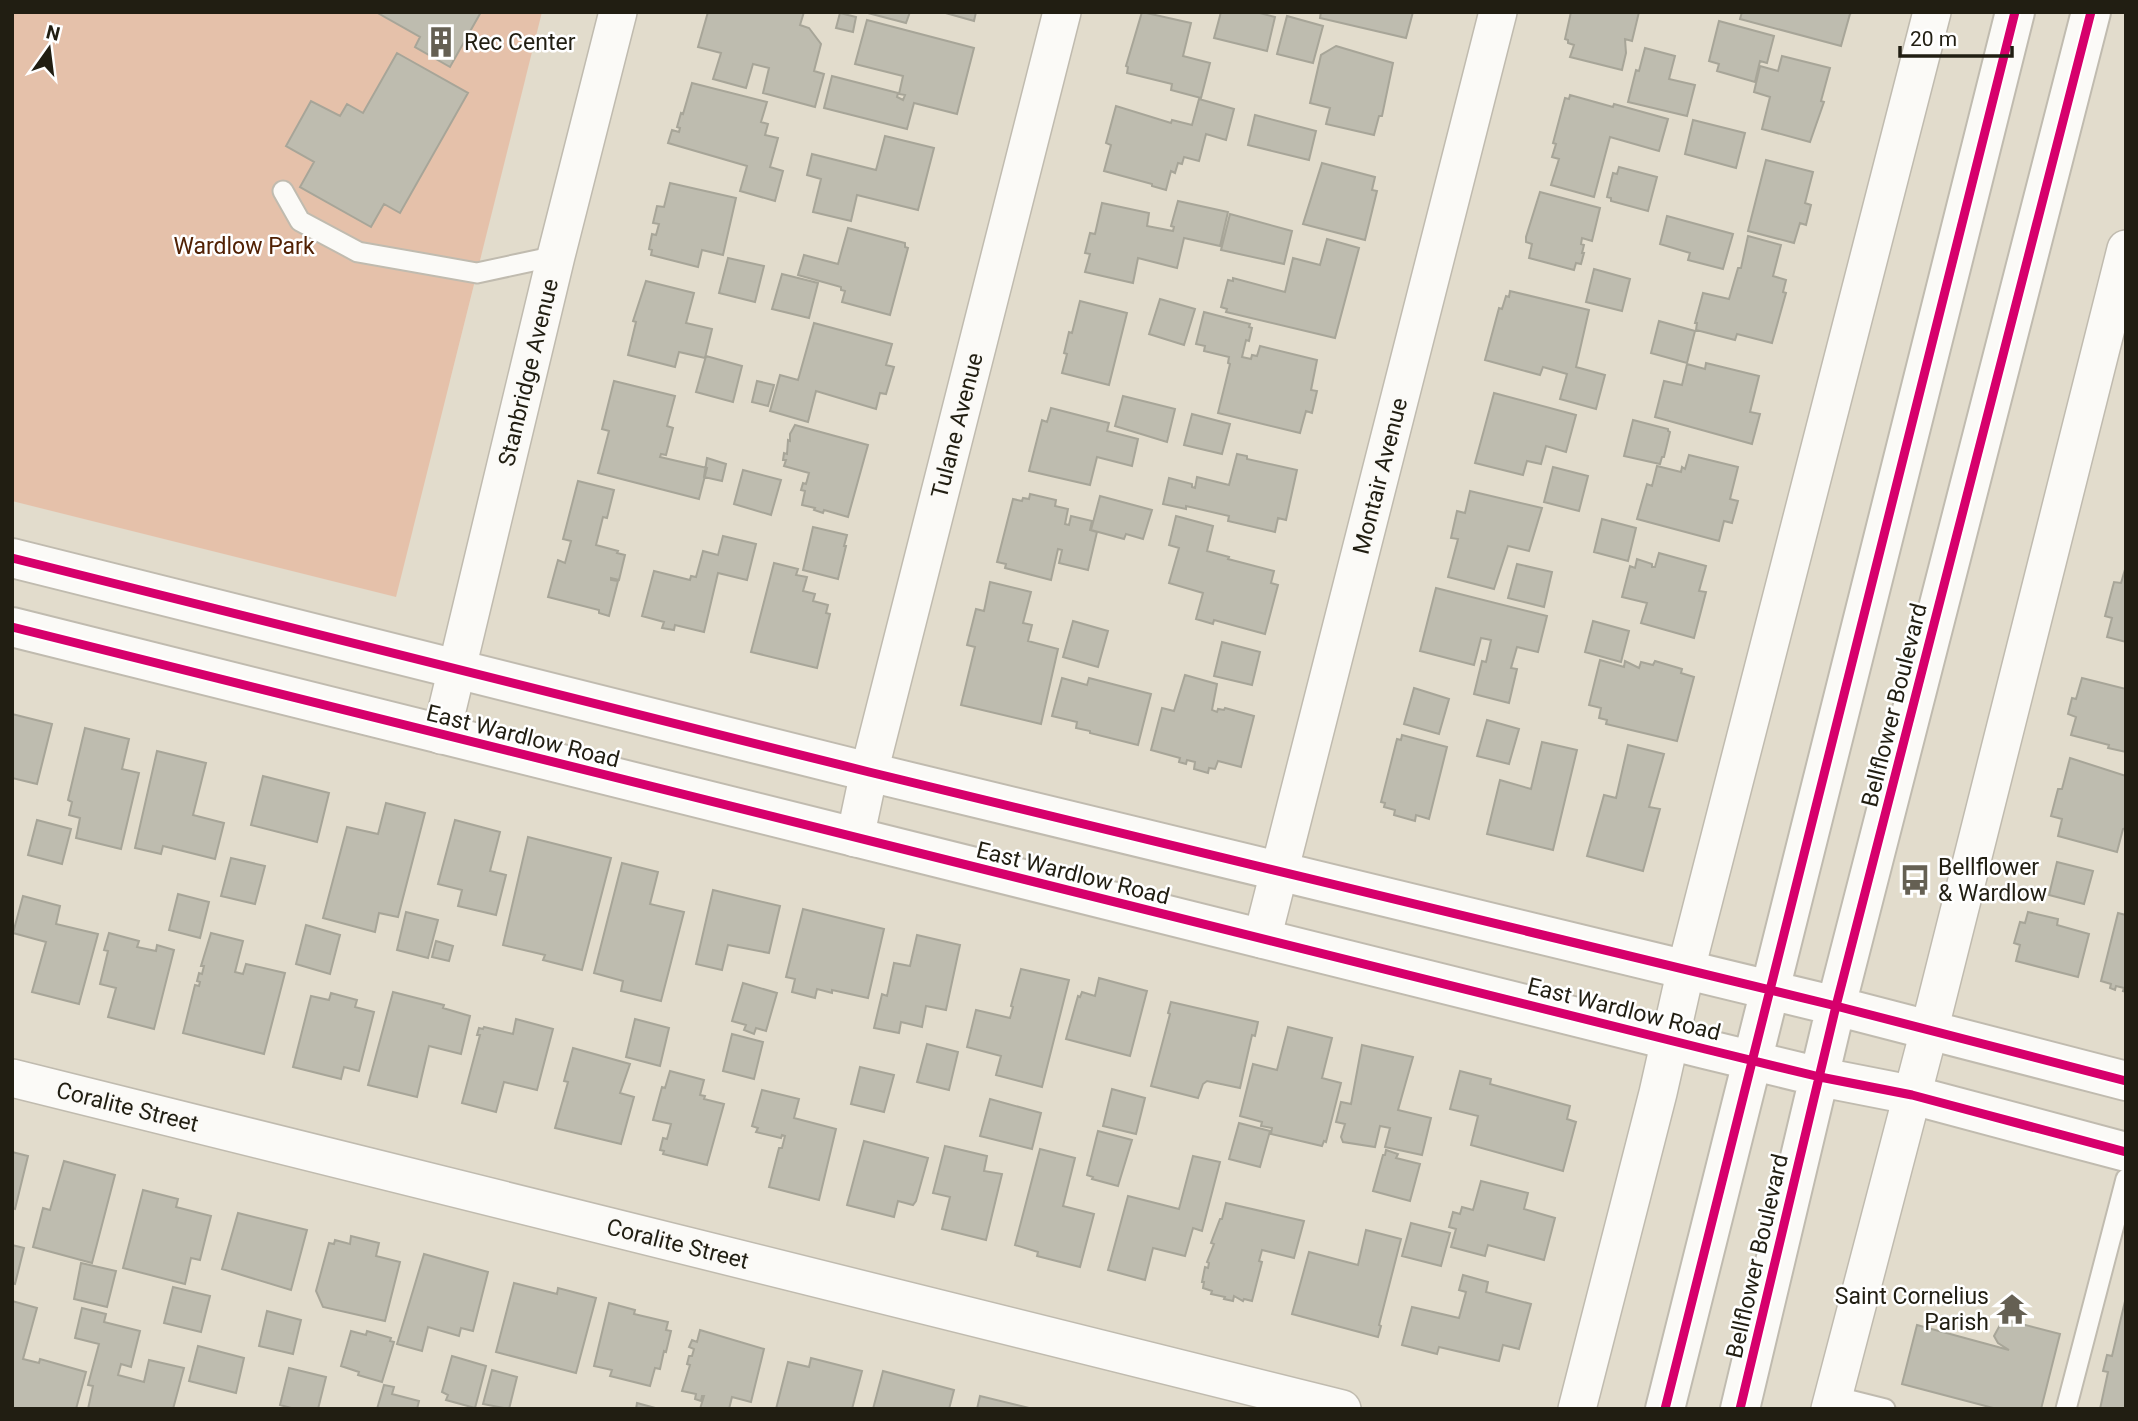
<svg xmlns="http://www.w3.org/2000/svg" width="2138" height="1421" font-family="Roboto,sans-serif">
  <rect width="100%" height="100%" fill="#e2dccc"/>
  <path fill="#e5c1aa" d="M12 12H542L396 597 12 501Z"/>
  <path fill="#bebcaf" stroke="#a7a598" stroke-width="2" d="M376 12H481L450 67 415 47 420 37Z
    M708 12H804L800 25 809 28 821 44 814 71 824 74 815 107 763 93 769 68 753 64 746 88 713 79 721 53 698 47Z
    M864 12H910L906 23Z
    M942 12H976L974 21Z
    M1142 12 1191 23 1183 56 1210 63 1201 98 1171 90 1172 84 1127 73 1128 67 1126 66Z
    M1221 12H1256L1275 17 1267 51 1214 38Z
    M1321 12H1413L1406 38 1320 18Z
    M1571 12H1639L1632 41 1625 39 1626 53 1622 70 1570 57 1574 45 1568 43V40L1565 39Z
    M1742 12H1853L1850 14 1841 46 1740 19Z
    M840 13 856 17 853 32 836 28Z
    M1287 16 1323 26 1313 63 1277 54Z
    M867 20 974 48 957 114 914 103 907 129 824 108 832 76 898 93 897 97 903 100 905 95 899 94 903 76 855 64Z
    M1719 21 1774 36 1767 63 1760 61 1755 82 1717 71 1719 64 1709 61Z
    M1336 46 1393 63 1382 116H1379L1374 135 1326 124 1330 108 1310 103 1321 55Z
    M1645 48 1675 56 1669 79 1695 85 1687 116 1628 102 1636 70 1639 71Z
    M397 53 468 93 400 213 384 204 371 227 300 187 314 162 286 146 311 101 340 116 347 104 363 113Z
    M1782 56 1830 68 1821 101 1824 102 1810 142 1762 129 1770 97 1754 92 1760 66 1778 71Z
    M692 83 767 102 761 122 768 124 765 135 778 138 770 167 783 171 775 201 740 191 747 166 668 143 672 130 679 132 680 128 677 127 681 113 683 114Z
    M1570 95 1613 107 1614 104 1668 119 1659 151 1610 137 1594 197 1551 185 1559 159 1552 157 1556 144 1553 143 1565 98 1569 99Z
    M1199 99 1234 109 1226 140 1206 134 1199 161 1184 157 1182 164 1178 163 1175 173 1171 171 1166 190 1152 186V184L1104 171 1111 145 1106 143 1116 106 1171 123 1172 120 1192 125Z
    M1255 115 1316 131 1309 160 1248 145Z
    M1693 120 1745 133 1736 168 1685 154Z
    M885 136 934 148 918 210 857 195 851 221 813 212 821 179 807 175 812 154 876 170Z
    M1766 160 1813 172 1805 203 1811 205 1806 225 1800 223 1794 243 1748 231Z
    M1322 163 1375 177 1372 190 1377 191 1365 240 1303 224Z
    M1619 167 1657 177 1648 211 1611 201V198L1607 197 1613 173 1617 174Z
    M670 183 736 198 723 255 702 250 698 267 651 255 652 250 649 249 652 234 656 235 659 224 653 223 657 206 664 207Z
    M1540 192 1600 208 1592 241 1582 238 1581 244 1584 245 1582 253H1584L1581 264 1576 263 1574 270 1529 258 1532 244 1526 242V237Z
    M1178 201 1228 212 1220 246 1184 238 1177 268 1138 258 1133 283 1085 272 1090 254 1085 253 1090 233 1095 234 1102 203 1149 213 1147 226 1173 231 1174 227 1171 226Z
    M1230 214 1292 231 1284 264 1221 250Z
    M1667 216 1733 234 1723 269 1688 260 1690 253 1660 244Z
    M848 228 905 243V247L908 248 890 315 842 302 845 291 841 290V287L798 275 804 255 838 264Z
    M1748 236 1781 245 1773 276 1786 280 1783 292 1786 293 1772 343 1737 334 1735 340 1696 330 1697 323H1695L1703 293 1729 299 1738 268H1741Z
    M1327 239 1359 248 1335 338 1226 312 1227 309 1221 307 1228 280 1233 281V278L1285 292 1293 258 1320 265Z
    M728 258 764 266 755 302 719 293Z
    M1594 269 1630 279 1622 311 1586 302Z
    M782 274 818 283 809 318 772 309Z
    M646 281 694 293 686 323 712 329 705 358 679 352 675 367 628 355 636 322 633 321Z
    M1510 291 1589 310 1576 367 1605 375 1596 409 1560 399 1567 374 1543 367 1540 375 1485 360 1499 308 1502 309 1506 296 1509 297Z
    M1160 299 1195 309 1184 345 1149 334Z
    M1080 301 1127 313 1109 385 1062 373 1067 354 1064 353 1069 332 1072 333Z
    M1204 312 1250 324 1249 327 1252 328 1249 341 1246 340 1242 357 1251 359 1252 355 1257 356 1260 346 1317 360 1311 390 1317 391 1312 413 1306 411 1300 433 1218 413 1230 364 1228 363 1229 357 1204 351 1205 346 1196 344Z
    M1659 321 1695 331 1687 363 1651 353Z
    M814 323 892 344 886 365 894 367 886 394 880 393 876 409 816 391 808 422 770 411 780 375 798 380Z
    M706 356 742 366 733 402 696 392Z
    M1706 363 1759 376 1750 412 1760 414 1752 444 1655 417 1664 381 1682 385 1687 364 1705 369Z
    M614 381 675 396 667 426 673 428 666 455 661 454 660 457 707 468 699 499 598 473 609 431 602 429Z
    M757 381 774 385 768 406 752 402Z
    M1494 393 1576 415 1566 452 1546 446 1541 464 1527 461 1523 475 1475 463Z
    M1123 396 1175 409 1167 442 1115 426Z
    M1051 408 1109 423 1107 431 1138 439 1132 466 1097 457 1090 485 1029 471 1042 420 1047 422Z
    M1192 414 1230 424 1222 454 1184 445Z
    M1633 420 1668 429V431L1670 432 1664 457H1662L1660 464 1624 456Z
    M795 425 868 445 848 517 824 510 823 513 814 510 815 508 802 505 805 491 801 490 803 483 806 484 809 473 784 466 786 460H783L784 453 787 454 788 440 790 441V434Z
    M1237 454 1247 456V459L1297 470 1286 520 1278 518 1275 532 1228 521 1229 516 1186 506V509L1163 504 1169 478 1192 484V487L1195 488 1197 477 1229 485Z
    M1689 455 1738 467 1730 499 1738 501 1732 523 1724 521 1719 541 1637 519 1647 484 1652 486 1657 466 1681 472 1682 467 1685 469Z
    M707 458 726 464 722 481 704 477Z
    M1553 467 1588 476 1579 511 1544 502Z
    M743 470 781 480 771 515 734 504Z
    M578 481 614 490 607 518 603 517 596 545 618 551 617 553 625 555 619 580 611 578V580L618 581 609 616 599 613V610L548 597 558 560 565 563 571 541 563 539Z
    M1470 491 1542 508 1529 551 1508 546 1494 589 1448 577 1458 539 1451 538 1457 511 1465 513Z
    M1030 494 1056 500 1055 506 1068 509 1065 524 1069 525 1071 516 1092 521 1090 530 1097 532 1088 570 1059 563 1062 550 1058 549 1051 580 1005 568 1006 564 997 562 1013 499 1022 501 1023 498 1029 499Z
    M1100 496 1152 510 1143 539 1126 534 1124 539 1091 530Z
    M1176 516 1213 526 1207 551 1229 557 1228 559 1274 571 1271 583 1278 585 1265 634 1214 620 1213 624 1196 619 1203 593 1169 583 1179 548 1169 545Z
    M1602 519 1636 528 1628 561 1594 552Z
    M813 527 847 535 844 546H846L838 579 803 570Z
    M723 536 756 544 747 580 718 573 704 632 675 625 674 630 662 628 664 622 642 616 654 571 690 580 691 576 696 577 703 551 718 555Z
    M1659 553 1706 566 1699 591 1706 592 1694 638 1641 623 1647 603 1622 597 1630 566 1635 568 1637 559 1652 564V567H1655Z
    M774 563 798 569 796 575 807 577 803 591 815 594 813 601 828 605 826 613 830 614 817 668 751 652Z
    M1517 564 1552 572 1544 607 1508 598Z
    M2126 566V642L2107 637 2112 618 2105 616 2114 582 2121 583Z
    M990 582 1031 592 1023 623 1032 625 1028 641 1058 649 1041 724 961 705 975 647 967 645 976 609 984 611Z
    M1436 588 1547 616 1538 652 1517 647 1511 668 1517 669 1509 703 1474 694 1482 661 1486 662 1491 640 1481 638 1474 665 1420 651Z
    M1073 621 1108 631 1098 667 1063 657Z
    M1593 621 1629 631 1621 662 1585 652Z
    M1222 642 1260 652 1252 685 1214 676Z
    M1600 660 1624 667 1625 661 1639 668 1641 662 1653 665 1655 661 1682 669 1681 673 1694 677 1677 741 1606 724 1607 720 1599 718 1601 708 1589 705Z
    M1185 675 1217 684 1212 710 1217 712 1218 709 1224 710 1225 708 1254 716 1241 767 1218 761 1215 769 1209 768 1208 773 1194 769 1195 762 1187 760 1186 764 1179 762 1180 758 1151 750 1162 708 1174 711Z
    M1062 678 1087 685 1089 678 1151 694 1138 745 1090 733V731L1076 728 1077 722 1052 716Z
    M2082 678 2126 689V752L2108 748 2109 745 2071 735 2076 717 2068 714 2072 698 2076 699Z
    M1414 688 1449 699 1439 734 1404 724Z
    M12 714 52 724 37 784 12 778Z
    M1487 720 1519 729 1509 764 1477 756Z
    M85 728 129 739 122 769 139 773 121 849 76 838 80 818 69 815 72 802 68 800Z
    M1402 735 1447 747 1429 819 1416 815 1415 821 1394 815 1395 810 1384 807 1385 803 1381 802 1397 739 1401 740Z
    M1542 742 1577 750 1553 850 1487 834 1500 780 1531 789Z
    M1628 745 1664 754 1649 807 1660 809 1643 871 1587 856 1604 795 1616 798Z
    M157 751 206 763 193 815 224 823 215 859 163 846 161 854 135 848Z
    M2070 758 2126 776V828L2123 829 2117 852 2058 836 2062 819 2051 816 2058 789H2062Z
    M263 776 329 793 317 842 251 825Z
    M386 803 425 813 398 917 379 913 375 932 323 918 347 827 378 834Z
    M37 820 71 829 62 864 28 855Z
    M455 820 500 832 490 871 506 875 496 915 458 906 462 890 438 884Z
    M528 837 611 858 582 970 543 960 545 955 503 945Z
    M231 858 265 866 255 904 221 896Z
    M2057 862 2093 871 2084 904 2049 895Z
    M622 863 658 872 650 904 684 912 661 1001 621 991 623 981 594 973Z
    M713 890 780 906 769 953 728 945 722 970 696 964Z
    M178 894 209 902 200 938 169 930Z
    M23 896 60 906 56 924 98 934 79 1004 32 992 46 942 13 933Z
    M803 909 884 929 868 998 832 990V993L817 989 815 998 792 992 795 979 786 977Z
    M406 912 438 920 428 958 397 950Z
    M2028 912 2058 919 2057 925 2089 934 2078 977 2016 961 2020 945 2014 943 2020 922 2025 923Z
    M2118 913 2126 915V992L2123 991 2124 988 2116 986 2115 990 2110 988 2111 984 2101 981Z
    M306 925 340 935 330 974 296 964Z
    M109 933 139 941 137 947 156 951 157 945 174 950 154 1029 108 1017 116 988 100 984 108 951 104 950Z
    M211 933 243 941 235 972 243 974 246 964 285 973 264 1054 183 1033 195 985 199 986 200 982 197 981 199 973 202 974 204 966H201Z
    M917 935 960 945 946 1010 926 1006 922 1027 901 1022 899 1033 874 1028 882 994 887 996 894 963 910 966Z
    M436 941 453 946 449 961 432 957Z
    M1021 969 1069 980 1042 1087 996 1075 1001 1056 967 1047 976 1010 1010 1018 1013 1007 1011 1006Z
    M1099 978 1147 991 1130 1056 1066 1039 1078 996 1080 997 1082 992 1095 996Z
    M743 983 777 993 766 1031 756 1028 754 1034 744 1030 746 1025 732 1021Z
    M393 992 444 1005 443 1008 470 1016 461 1054 429 1046 417 1097 368 1085Z
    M331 993 357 1000 355 1007 374 1012 359 1071 344 1067 341 1079 293 1067 311 996 329 1000Z
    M1171 1002 1258 1022 1255 1036 1252 1035 1240 1088 1207 1081 1203 1084 1198 1098 1151 1086 1170 1014 1168 1013Z
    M516 1019 553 1029 537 1090 504 1082 496 1112 462 1103 480 1035H477L479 1028 483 1029 484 1027 513 1034Z
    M635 1019 669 1028 660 1066 626 1057Z
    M1288 1027 1332 1038 1322 1078 1341 1083 1326 1142 1324 1141 1322 1146 1271 1134 1272 1128 1261 1126 1262 1122 1240 1116 1253 1064 1277 1070Z
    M732 1034 763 1042 754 1079 723 1071Z
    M927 1044 958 1052 949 1090 917 1082Z
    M1362 1045 1413 1057 1398 1110 1431 1118 1422 1155 1385 1147 1390 1128 1380 1126 1375 1147 1343 1142 1341 1137 1345 1124 1336 1122 1341 1102 1351 1104Z
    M573 1048 630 1064 620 1093 634 1097 621 1144 555 1128 568 1082 564 1081Z
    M860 1067 894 1075 884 1112 851 1104Z
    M670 1071 704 1080 700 1095 705 1096 704 1099 724 1104 707 1165 663 1154 664 1151 660 1150 663 1138 667 1139 671 1124 653 1120 662 1087 665 1088Z
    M1460 1071 1491 1079 1490 1084 1570 1106 1567 1119 1576 1122 1563 1171 1471 1145 1478 1116 1450 1109Z
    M1112 1089 1145 1098 1136 1134 1103 1126Z
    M762 1090 799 1099 794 1118 836 1129 819 1200 769 1187 779 1148H782L785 1136 782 1135 781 1138 756 1132 758 1128 752 1126Z
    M990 1099 1041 1113 1032 1149 980 1136Z
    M1239 1123 1270 1131 1260 1167 1229 1159Z
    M1098 1131 1132 1140 1118 1186 1092 1179 1093 1177 1087 1175Z
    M864 1141 928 1158 916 1201 913 1205 898 1201 894 1217 847 1205Z
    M945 1146 987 1156 984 1171 1002 1174 986 1240 942 1229 950 1197 933 1193Z
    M1040 1149 1075 1158 1063 1206 1094 1214 1080 1267 1037 1256 1038 1252 1015 1245Z
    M1386 1150 1398 1154 1396 1158 1420 1164 1410 1201 1373 1191 1383 1155H1385Z
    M12 1152 28 1156 15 1209 12 1208Z
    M1193 1156 1220 1162 1202 1231 1193 1228 1185 1256 1153 1248 1145 1280 1108 1270 1128 1196 1179 1209Z
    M64 1161 115 1175 92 1263 33 1247 43 1208 50 1210Z
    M1481 1181 1528 1193 1524 1209 1555 1218 1544 1260 1488 1245 1485 1256 1451 1247 1456 1229 1449 1227 1453 1212 1460 1214 1462 1207 1473 1210Z
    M143 1190 178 1199 176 1207 211 1216 200 1260 191 1258 185 1284 123 1268Z
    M1226 1203 1304 1221 1294 1258 1262 1250 1259 1261 1262 1262 1252 1301 1244 1299 1243 1301 1234 1296 1233 1301 1224 1299 1225 1297 1211 1294 1212 1291 1203 1288 1204 1282H1202L1205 1267 1208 1268 1209 1263 1207 1262 1214 1244 1211 1243 1220 1219H1222Z
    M238 1213 307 1230 291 1290 222 1269Z
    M1411 1223 1450 1233 1441 1266 1402 1256Z
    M1366 1230 1401 1239 1379 1325 1381 1326 1378 1337 1292 1314 1309 1252 1358 1265Z
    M351 1236 379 1243 376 1256 400 1262 385 1321 323 1307 316 1291 329 1243 334 1244 335 1240 350 1244Z
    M12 1245 24 1248 15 1284 12 1283Z
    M424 1254 488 1272 473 1331 461 1328 459 1336 428 1327 422 1351 397 1344Z
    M81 1263 116 1271 107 1307 74 1299Z
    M1463 1275 1488 1282 1486 1292 1531 1304 1519 1349 1503 1345 1499 1361 1439 1347 1437 1354 1402 1345 1412 1307 1459 1318 1466 1292 1459 1290Z
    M514 1283 557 1294 558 1288 596 1298 576 1373 496 1352Z
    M173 1287 210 1296 201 1332 164 1323Z
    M2126 1297V1409H2100L2108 1372 2103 1371 2107 1355 2112 1356Z
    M12 1301 37 1308 23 1359 39 1363 40 1359 86 1372 76 1409H12Z
    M609 1303 635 1310 634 1314 668 1322 666 1330 671 1331 666 1352 664 1351 660 1369 655 1368 650 1386 610 1376 612 1370 594 1366Z
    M82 1308 106 1314 104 1322 140 1331 131 1367 121 1364 118 1375 144 1382 149 1360 184 1368 173 1409H88L93 1386 88 1385 99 1344 75 1338Z
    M267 1311 301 1320 293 1354 259 1346Z
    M2010 1321 2060 1334 2041 1409H1997L1902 1384 1917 1325 2009 1350 1998 1343 1994 1336 2000 1325Z
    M700 1330 764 1349 751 1402 732 1397 729 1409H700L704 1396H702L701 1401 695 1399 696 1394 682 1391 690 1365 687 1364 689 1356H692L694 1349 689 1347 692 1340 697 1342Z
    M351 1331 366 1335 367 1331 391 1338 390 1341 394 1342 382 1382 358 1375 359 1372 341 1366Z
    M198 1346 244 1358 236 1393 189 1381Z
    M452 1356 486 1366 475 1408 446 1400 448 1395 442 1392Z
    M811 1358 862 1371 852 1409H776L788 1362 809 1367Z
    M289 1368 326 1377 318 1409H295L280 1405Z
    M492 1370 517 1377 509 1409 483 1404Z
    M883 1371 954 1390 949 1409H873Z
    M384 1385 394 1387 392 1394 419 1401 417 1409H377Z
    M980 1396 1033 1409H977Z
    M637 1403 659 1409H636Z"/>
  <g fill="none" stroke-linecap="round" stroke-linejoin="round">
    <defs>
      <path id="service" d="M283 191 300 221 358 252 477 273 556 256
        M1833 1396 1885 1409
        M2066 1409 2126 1179"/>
      <g id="minor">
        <path id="s1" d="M441 735 556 256 618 12"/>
        <path id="s2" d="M855 838 869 772 1062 12"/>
        <path id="s3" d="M1262 939 1498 12"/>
        <path id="s4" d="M12 1078 1342 1409"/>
        <path d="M1577 1409 1658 1093 1686 969 1932 12"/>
        <path d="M1830 1409 1929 1031 2126 249"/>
      </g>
      <path id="secondary" d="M12 558 869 772 1836 1006 2126 1081
        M12 627 1705 1049 1820 1077 1912 1095 2126 1152
        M1665 1409 2015 12
        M1740 1409 1836 1006 2091 12"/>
    </defs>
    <use href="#service" stroke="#c0bbaf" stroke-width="23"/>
    <use href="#minor" stroke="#c0bbaf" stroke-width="40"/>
    <use href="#secondary" stroke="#c0bbaf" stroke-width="42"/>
    <use href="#service" stroke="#fbfaf7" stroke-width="19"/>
    <use href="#minor" stroke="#fbfaf7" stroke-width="37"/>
    <use href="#secondary" stroke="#fbfaf7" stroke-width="38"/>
    <defs>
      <path id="cycleway" d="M12 558 869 772 1836 1006 2126 1081
        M12 627 1705 1049 1820 1077 1912 1095 2126 1152
        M1665 1409 2015 12
        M1740 1409 1836 1006 2091 12"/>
    </defs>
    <use href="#cycleway" stroke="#fff" stroke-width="13"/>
    <use href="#cycleway" stroke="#d6006c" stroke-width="9"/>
  </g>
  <defs>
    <symbol id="building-bare" viewBox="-9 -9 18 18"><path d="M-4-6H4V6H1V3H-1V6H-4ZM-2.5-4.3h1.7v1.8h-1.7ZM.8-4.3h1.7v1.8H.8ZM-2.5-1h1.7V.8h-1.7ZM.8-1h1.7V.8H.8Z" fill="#656053" stroke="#fff" stroke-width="2.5" paint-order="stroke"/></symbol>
    <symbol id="bus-bare" viewBox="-9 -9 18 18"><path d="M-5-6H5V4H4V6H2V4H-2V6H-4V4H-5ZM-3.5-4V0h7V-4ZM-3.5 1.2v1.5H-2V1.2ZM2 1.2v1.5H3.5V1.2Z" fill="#656053" stroke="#fff" stroke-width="2.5" paint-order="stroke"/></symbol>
    <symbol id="temple-bare" viewBox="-9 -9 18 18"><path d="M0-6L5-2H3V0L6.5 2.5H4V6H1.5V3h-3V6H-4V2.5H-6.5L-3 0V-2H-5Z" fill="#656053" stroke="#fff" stroke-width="2.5" paint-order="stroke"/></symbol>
  </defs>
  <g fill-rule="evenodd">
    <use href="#building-bare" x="419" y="20" width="44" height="44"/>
    <use href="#bus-bare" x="1893" y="858" width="44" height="44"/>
    <use href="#temple-bare" x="1990" y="1287" width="44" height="44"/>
  </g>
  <g text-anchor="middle" stroke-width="5" stroke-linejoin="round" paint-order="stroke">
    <g font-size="23" fill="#211e12" stroke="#fff" text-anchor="start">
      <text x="464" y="50">Rec Center</text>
      <text x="1938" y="875">Bellflower<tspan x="1938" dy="26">&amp; Wardlow</tspan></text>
      <text x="1989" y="1304" text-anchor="end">Saint Cornelius<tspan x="1989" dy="26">Parish</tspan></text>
    </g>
    <g font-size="23" fill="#512104" stroke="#fff">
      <text x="244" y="254">Wardlow Park</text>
    </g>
    <g font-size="23" fill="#211e12" stroke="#fff">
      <text dy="8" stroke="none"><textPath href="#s1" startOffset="373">Stanbridge Avenue</textPath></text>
      <text dy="8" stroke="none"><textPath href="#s2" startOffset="425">Tulane Avenue</textPath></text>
      <text dy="8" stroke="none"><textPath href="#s3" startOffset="478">Montair Avenue</textPath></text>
      <text transform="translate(1894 705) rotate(-76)" y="8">Bellflower Boulevard</text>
      <text transform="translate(523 736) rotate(14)" y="8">East Wardlow Road</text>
      <text transform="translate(1073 873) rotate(14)" y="8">East Wardlow Road</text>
      <text transform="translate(1624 1009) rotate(14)" y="8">East Wardlow Road</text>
      <text dy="8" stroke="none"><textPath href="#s4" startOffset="119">Coralite Street</textPath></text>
      <text dy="8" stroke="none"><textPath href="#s4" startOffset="686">Coralite Street</textPath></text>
      <text transform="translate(1757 1256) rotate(-77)" y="8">Bellflower Boulevard</text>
    </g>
  </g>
  <rect width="2138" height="1421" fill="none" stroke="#211e12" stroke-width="28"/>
  <g transform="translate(49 49) rotate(14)" stroke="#ffffff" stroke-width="5" paint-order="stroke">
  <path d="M0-5L12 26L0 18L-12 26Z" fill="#211e12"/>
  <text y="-10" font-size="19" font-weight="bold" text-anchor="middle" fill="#211e12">N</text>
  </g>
  <path d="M1900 46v10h112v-10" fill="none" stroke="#211e12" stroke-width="3.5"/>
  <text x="1910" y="46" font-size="21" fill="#211e12" stroke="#ffffff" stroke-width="5" paint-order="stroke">20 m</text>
</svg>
